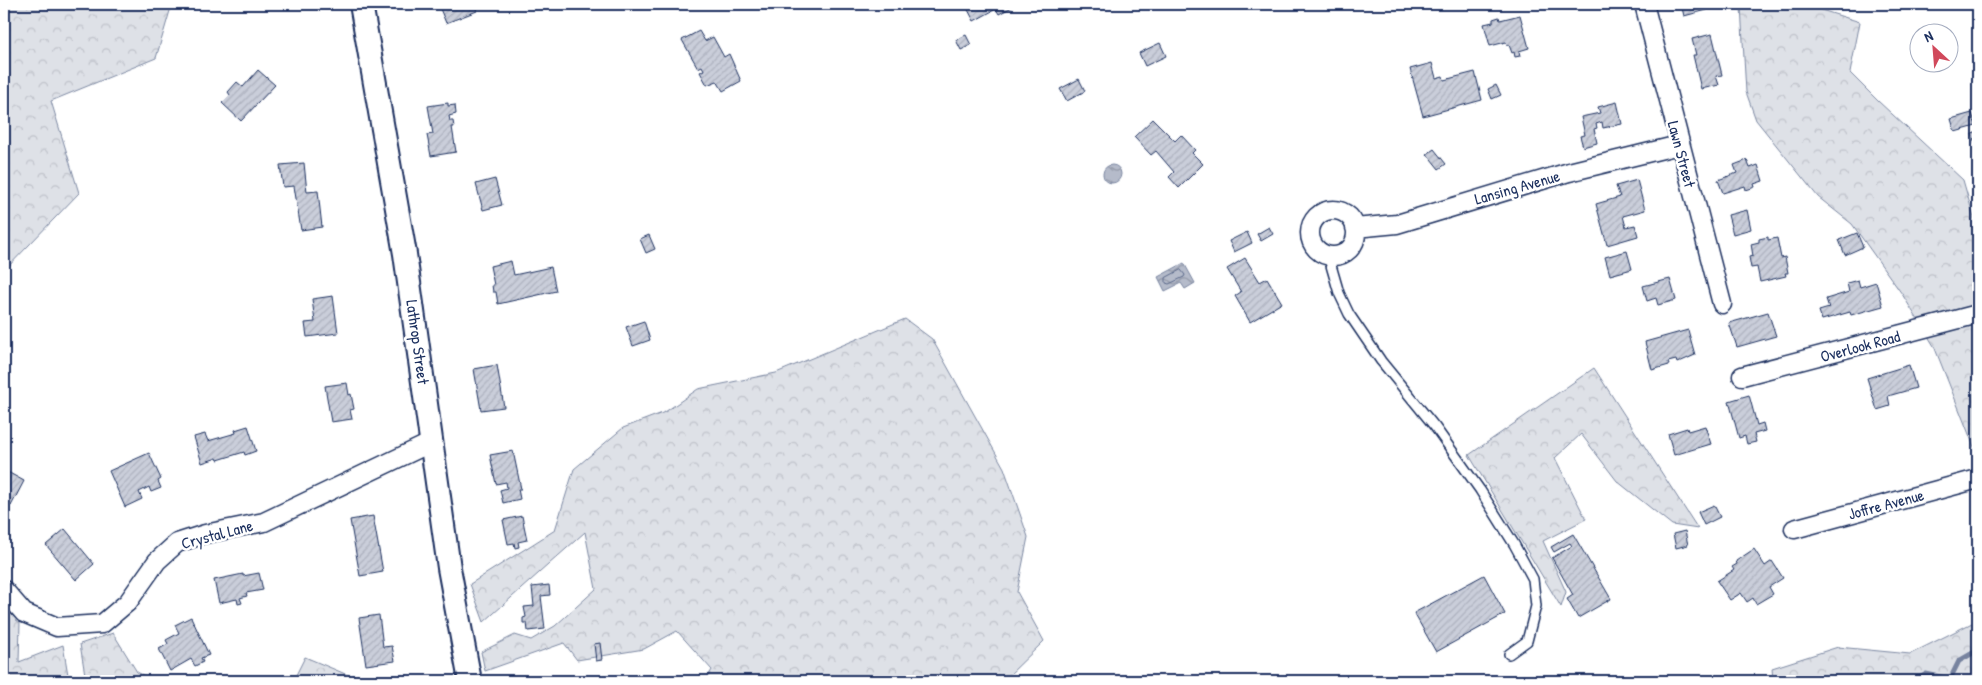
<svg xmlns="http://www.w3.org/2000/svg" width="1982" height="685" font-family="'Patrick Hand',sans-serif">
  <defs>
    <pattern id="forest-crowns" width="20" height="18" patternUnits="userSpaceOnUse" patternTransform="scale(1.25)"><rect width="20" height="18" fill="#dee1e7"/><path d="M2 6a3 3 0 1 1 6 0M12 15a3 3 0 1 1 6 0" fill="none" stroke="#bec1c9"/></pattern>
    <pattern id="water-waves" width="16" height="10" patternUnits="userSpaceOnUse" patternTransform="scale(1.25)"><rect width="16" height="10" fill="#b5bbca"/><path d="M0 5q4-4 8 0t8 0" fill="none" stroke="#9298a7"/></pattern>
    <pattern id="building-hatch" width="6" height="6" patternUnits="userSpaceOnUse" patternTransform="scale(1.25)"><rect width="6" height="6" fill="#caceda"/><path d="M-1 1l2-2M0 6l6-6M5 7l2-2" fill="none" stroke="#adb1be"/></pattern>
  </defs>
  <rect width="100%" height="100%" fill="#fff"/>
  <filter id="ink" filterUnits="userSpaceOnUse"><feTurbulence type="fractalNoise" baseFrequency=".02" numOctaves="2"/><feDisplacementMap in="SourceGraphic" scale="10" xChannelSelector="R" yChannelSelector="G"/><feConvolveMatrix kernelMatrix="1 2 1 2 8 2 1 2 1" color-interpolation-filters="sRGB"/></filter>
  <g filter="url(#ink)">
    <path fill="url(#forest-crowns)" stroke="#7c88a2" d="M4 4H172L156 58 51 101 79 193 4 271Z
      M1805 5 1860 22 1850 73 1878 101 1963 180 1978 232V457L1934 346 1902 294 1852 224 1818 197 1756 120 1746 92 1741 7Z
      M905 319 932 339 1004 468 1028 537 1017 592 1044 641 1003 681H705L712 670 677 631 644 649 577 660 564 643 485 671 481 652 515 635 531 640 555 626 596 589 585 532 484 622 470 584 555 530 574 469 623 428 665 412 698 389 776 373Z
      M1594 368 1698 529 1672 525 1617 481 1581 434 1555 458 1586 519 1543 541 1566 592 1561 607 1469 455Z
      M4 608 20 622 19 662 63 645 69 681H4Z
      M1978 620V681H1773L1772 668 1838 647 1910 654Z
      M113 633 137 672 154 681H86L80 644Z
      M305 657 362 681H293Z"/>
    <path fill="url(#water-waves)" stroke="#77839f" d="M1103 174a9 9 0 1 1 18 0a9 9 0 1 1-18 0Z
      M1184 263 1195 283 1185 289 1181 283 1165 291 1158 277Z"/>
    <g fill="none" stroke-linecap="round" stroke-linejoin="round">
      <path stroke="#596789" stroke-width="1" d="M1181 270 1185 275 1184 277 1169 284 1166 283V278Z"/>
      <path stroke="#77839f" stroke-width="5" d="M1915 681 1926 674 1950 679 1959 661 1978 650"/>
    </g>
    <path fill="url(#building-hatch)" stroke="#1b2f5e" d="M438 4H462L463 5 474 4 477 11 446 23Z
      M965 4H1010L1012 7 999 14 996 9 974 21Z
      M1681 4H1705L1707 10 1684 16Z
      M1520 15 1529 48 1519 51 1520 56 1515 57 1514 52 1512 53 1509 45H1507L1506 42 1490 46 1484 24 1493 22V19L1499 17 1500 20Z
      M699 31 705 41 713 37 724 57 729 54 741 81 723 91 717 81 707 85 700 72 704 70 702 66 698 68 682 40Z
      M1712 34 1722 75 1716 76 1719 85 1701 89 1693 55H1696L1692 39Z
      M966 35 971 45 961 50 956 40Z
      M1160 43 1166 56 1145 66 1139 53Z
      M1432 63 1436 78 1443 76 1444 80 1475 72 1482 100 1423 116 1410 69Z
      M258 70 275 85 241 121 222 103 230 95 228 92 237 82 243 87Z
      M1079 79 1085 91 1067 101 1060 89Z
      M1496 85 1501 95 1492 99 1488 89Z
      M1617 102 1622 124 1603 128 1602 122 1596 124 1597 128 1594 129 1597 143 1583 147 1580 136 1585 135 1581 117 1600 113 1598 107Z
      M448 103V106L455 105 456 114 449 116 450 121H453L454 127H452L456 152 431 156 427 135 433 134 428 106Z
      M1972 113 1976 126 1955 132 1951 119Z
      M1153 119 1175 141 1181 135 1195 150 1192 153 1203 164 1179 188 1169 177 1174 172 1156 151 1151 155 1134 137Z
      M1978 132V154L1972 134Z
      M1434 149 1446 164 1439 169 1427 154Z
      M1747 160 1750 168 1758 165 1763 181 1754 184 1755 187 1746 190 1745 186 1723 193 1718 180 1737 173 1734 165Z
      M304 163 307 192 318 191 322 227 301 230 294 186 283 187 280 165Z
      M495 179 502 205 483 210 476 184Z
      M1637 180 1645 210 1623 216 1626 227 1635 225 1638 236 1607 245 1596 204 1620 197 1616 186Z
      M1747 210 1751 229 1733 234 1728 215Z
      M1269 227 1273 234 1261 241 1257 234Z
      M1247 232 1252 243 1234 252 1229 241Z
      M1857 233 1863 247 1845 255 1839 240Z
      M649 235 655 249 646 253 640 239Z
      M1768 237V240L1777 238 1781 258 1785 257 1788 273H1785L1786 276 1760 282 1757 267 1751 268 1749 257 1753 256 1751 244 1759 242V239Z
      M1627 251 1632 269 1610 275 1605 257Z
      M1245 258 1260 282 1267 278 1282 303 1250 322 1235 296 1241 292 1227 269Z
      M511 261 514 275 551 267 556 291 498 304 496 292H493L492 285H494L490 266Z
      M1670 279 1676 300 1658 305 1656 298 1647 301 1643 286Z
      M1858 280 1860 287 1876 282 1883 306 1851 315 1850 312 1822 320 1819 311 1829 308 1826 299 1849 292 1847 283Z
      M333 296 338 333 307 337 305 323 315 322 312 299Z
      M1768 312 1776 336 1737 347 1729 323Z
      M644 321 650 340 633 346 626 327Z
      M1688 330 1695 355 1677 363 1676 360 1668 362 1669 365 1652 370 1645 342Z
      M497 365 504 407 481 410 474 369Z
      M1909 365 1916 388 1888 396 1890 406 1877 410 1867 378Z
      M347 383 349 395 351 394 354 409 350 410 352 419 331 422 325 386Z
      M1749 395 1757 425 1763 423 1765 431 1754 434 1756 442 1747 444 1745 436 1739 438 1729 401Z
      M248 426 256 451 245 455 244 452 218 460 217 458 202 463 194 437 205 434 208 441 236 433 235 430Z
      M1705 426 1711 444 1674 455 1668 434 1687 428 1688 431Z
      M513 451 521 489H518L520 499 503 503 500 490 507 488 506 482 496 484 490 455Z
      M149 453 161 479 158 481 161 488 151 492 149 487 139 492 142 499 125 507 109 471Z
      M4 470 24 481 11 506 4 502Z
      M1714 505 1720 517 1704 525 1698 512Z
      M373 516 383 572 360 576 350 520Z
      M522 516 527 540 518 542 519 547 515 548 514 543 508 544 503 520Z
      M65 529 94 564 76 580 46 545Z
      M1685 531 1688 545 1676 548 1673 534Z
      M1573 534 1611 599 1578 618 1567 599 1573 595 1552 558 1572 546 1570 543 1554 552 1551 547Z
      M1754 549 1765 566 1772 561 1783 578 1769 587 1773 594 1756 604 1753 598 1747 602 1741 593 1730 600 1717 581 1734 570 1732 567 1737 564 1736 561Z
      M259 573 263 590 246 593 247 596 240 598 242 603 238 604 237 599 219 603 214 580 243 574V576Z
      M1484 575 1505 614 1436 652 1414 613Z
      M549 585 550 595 541 596 545 629 528 631 527 623H523V618L526 617 524 607 534 606 532 587Z
      M379 615 383 647 392 646 395 661 366 665 359 618Z
      M191 617 209 655 201 658 203 662 195 666 191 659 170 671 159 649 168 644 166 640 179 633 175 625Z
      M600 643 602 660 596 661 594 644Z"/>
    <g fill="none" stroke-linecap="round" stroke-linejoin="round">
      <defs>
        <path id="service" d="M1328 255 1339 293 1349 314 1381 361 1435 427 1480 490 1514 544 1533 579 1536 606 1527 641 1509 654"/>
        <path id="minor" d="M1644 4 1722 304
          M1310 233a23 23 0 1 1 46 0a23 23 0 1 1-46 0Z
          M1355 228 1397 224 1569 172 1679 145
          M1742 376 1978 314
          M1794 529 1978 479
          M4 590 24 613 57 627 102 624 128 602 157 561 177 543 205 534 264 522 432 442"/>
        <path id="tertiary" d="M361 4 405 254 449 568 470 681"/>
      </defs>
      <use href="#service" stroke="#1b2f5e" stroke-width="12"/>
      <use href="#minor" stroke="#1b2f5e" stroke-width="21"/>
      <use href="#tertiary" stroke="#1b2f5e" stroke-width="26"/>
      <use href="#service" stroke="#fff" stroke-width="9"/>
      <use href="#minor" stroke="#fff" stroke-width="18"/>
      <use href="#tertiary" stroke="#fff" stroke-width="22"/>
    </g>
  </g>
  <g text-anchor="middle" stroke-width="5" stroke-linejoin="round" paint-order="stroke">
    <g font-size="16" fill="#1b2f5e" stroke="#fff">
      <text transform="translate(1682 154) rotate(75)" y="6">Lawn Street</text>
      <text transform="translate(1517 187) rotate(-16)" y="6">Lansing Avenue</text>
      <text transform="translate(418 342) rotate(82)" y="6">Lathrop Street</text>
      <text transform="translate(1860 346) rotate(-15)" y="6">Overlook Road</text>
      <text transform="translate(1886 504) rotate(-15)" y="6">Joffre Avenue</text>
      <text transform="translate(217 534) rotate(-15)" y="6">Crystal Lane</text>
    </g>
  </g>
  <rect width="1982" height="685" fill="none" stroke="#fff" stroke-width="20"/>
  <rect x="10" y="10" width="1962" height="665" fill="none" stroke="#1b2f5e" stroke-width="2" filter="url(#ink)"/>
  <g transform="translate(1934 48) rotate(334)"><circle r="24" fill="#ffffff" stroke="#a4acbf"/>
  <path d="M0-4L9 19L0 12L-9 19Z" fill="#d1495b"/>
  <text y="-8" font-size="14" font-weight="bold" text-anchor="middle" fill="#1b2f5e">N</text>
  </g>
</svg>
